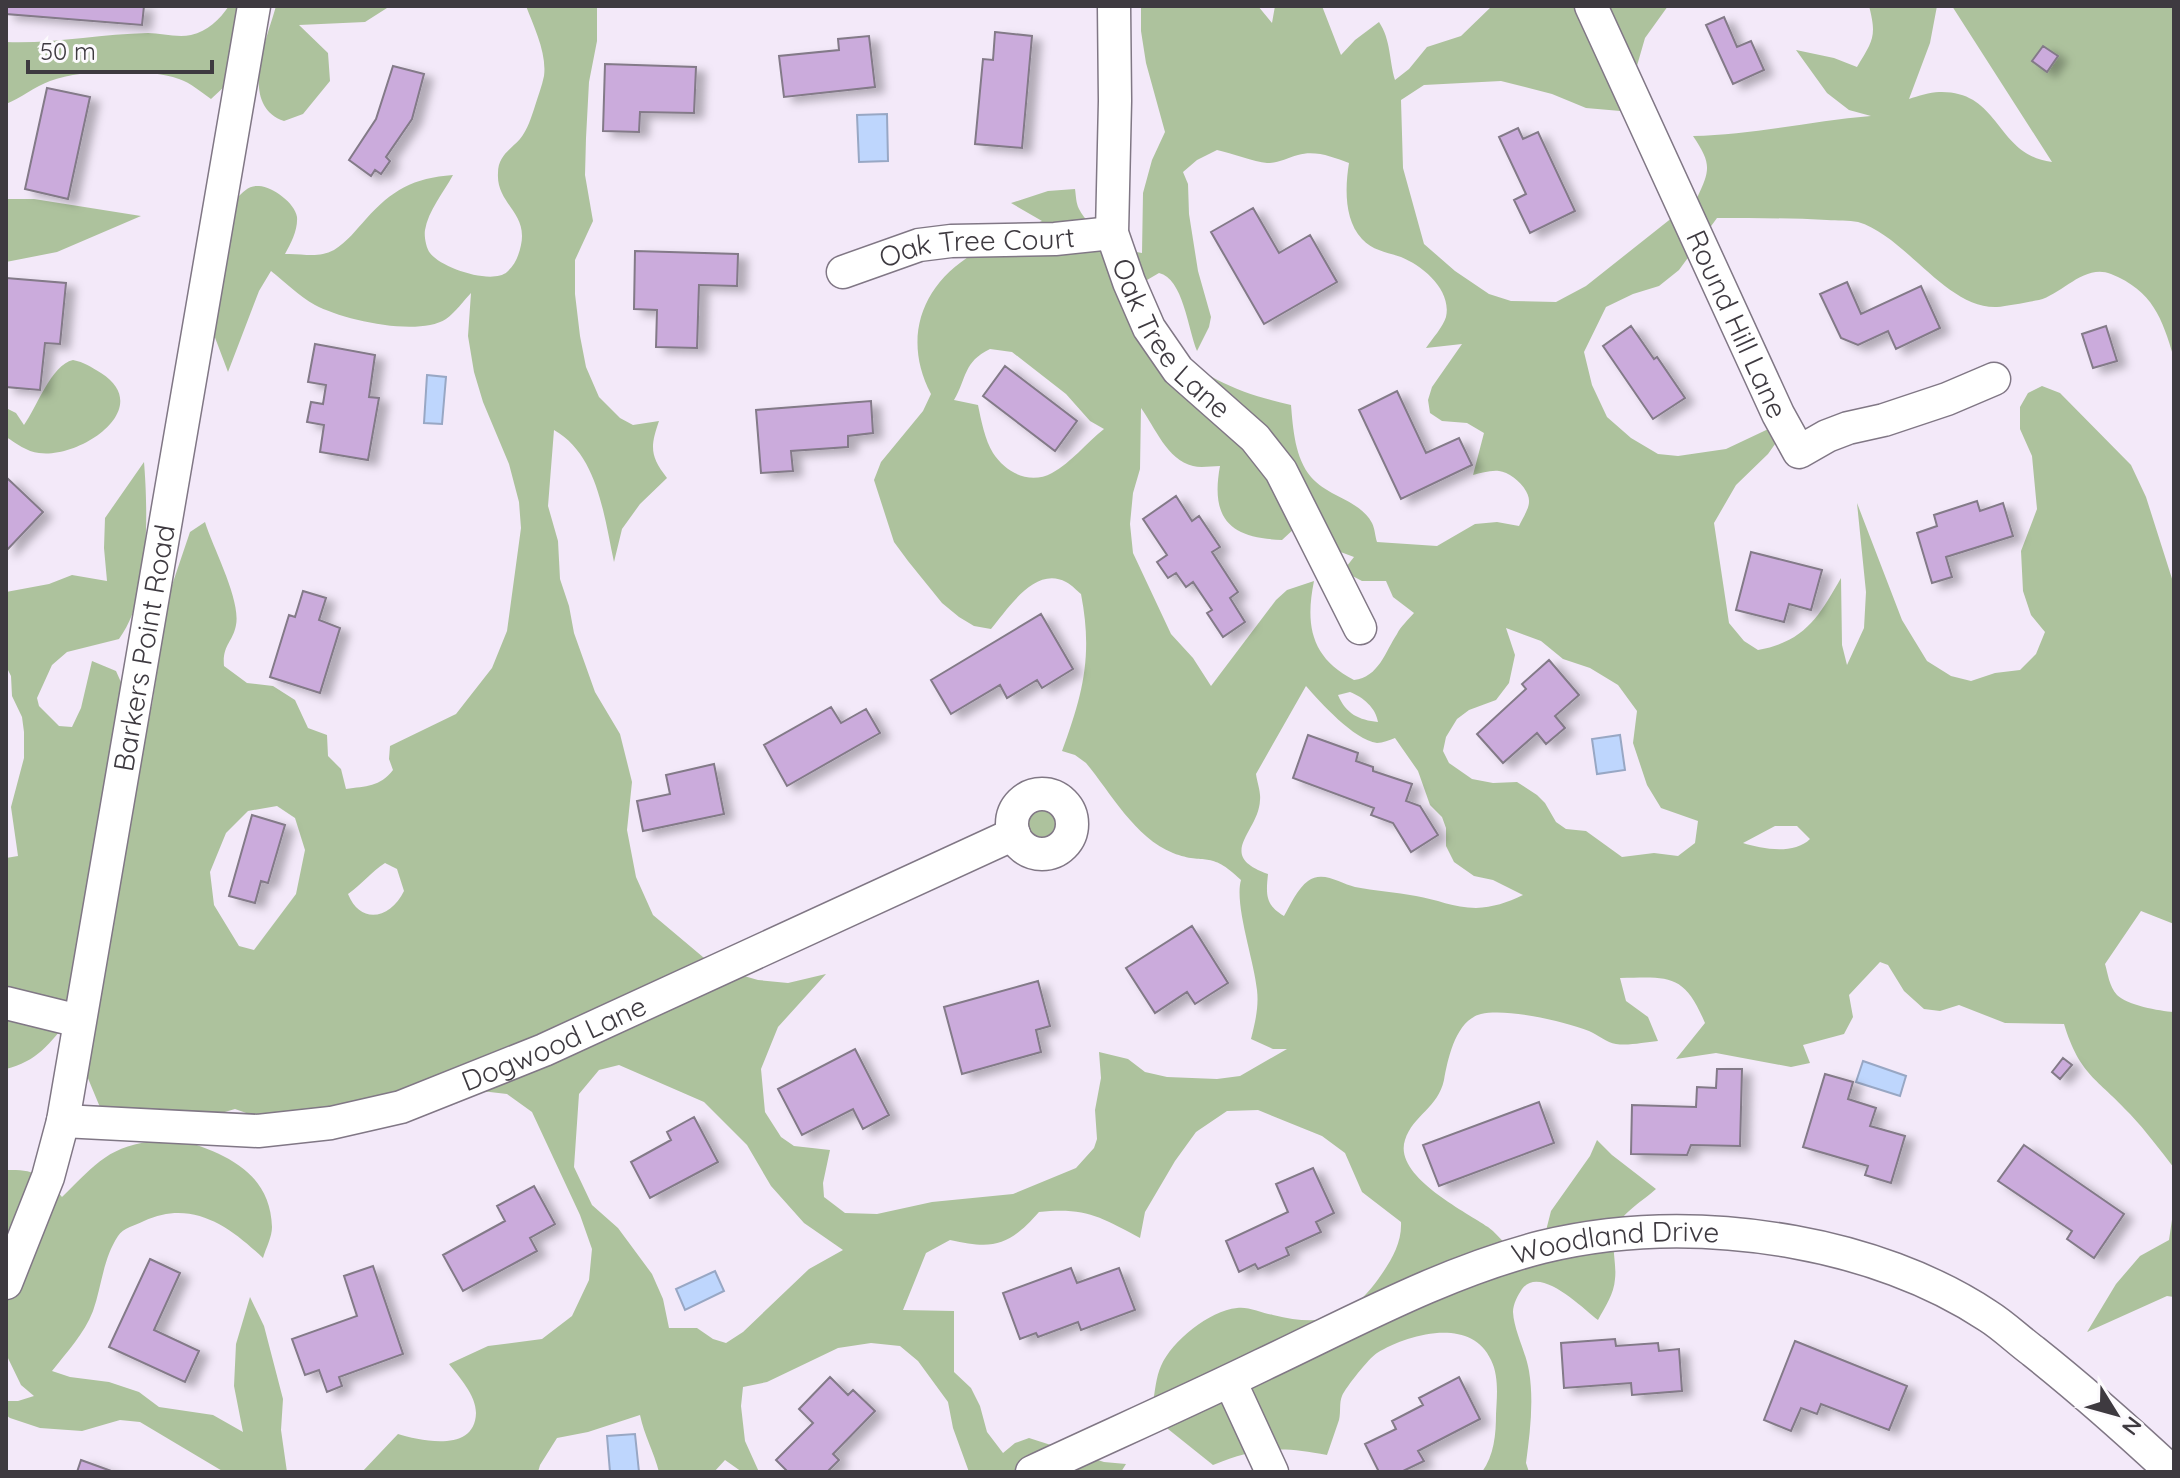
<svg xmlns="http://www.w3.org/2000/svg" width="2180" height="1478" font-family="Quicksand,sans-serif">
  <defs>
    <filter id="shadow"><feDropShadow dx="9" dy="5" stdDeviation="4" flood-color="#0004"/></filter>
  </defs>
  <rect width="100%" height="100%" fill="#f3e9f9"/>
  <path fill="#adc29d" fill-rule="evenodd" d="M229 6H240L225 86 211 99C201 92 191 83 179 79 146 68 83 69 50 81 34 87 21 98 6 104V42C53 44 100 34 148 33 161 33 177 38 191 35 208 31 219 20 229 6Z
    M276 6H398L387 8 365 22 299 25 328 53 330 81 303 114 284 121C238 105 267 39 276 6Z
    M526 6H597V41L589 82 586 138 585 175 593 221 575 260V294L580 336 586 367 599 397 620 418 633 425 659 421C650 447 650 456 667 478L640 504 622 529 614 562C604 516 598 455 554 430L548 506 558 541 560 579 569 606 574 633 595 692 620 734 632 782 627 830 636 877 653 915 716 968 758 980 788 983 826 974 778 1027 761 1069 765 1112 781 1137 794 1146 830 1150 823 1183 824 1197 845 1213 877 1214 932 1202 1013 1194 1076 1168 1094 1148 1097 1139 1095 1110 1101 1078 1099 1052 1128 1059 1145 1072 1167 1077 1217 1079 1240 1076 1287 1049H1273L1251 1039C1255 1023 1259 1007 1257 990 1254 960 1234 904 1241 880 1209 849 1206 866 1173 853 1135 838 1111 793 1086 763L1075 755 1062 751C1083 694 1093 655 1081 594 1077 591 1072 585 1066 582 1035 565 1007 610 991 629L974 626 959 617 942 603 908 561 894 542 874 480 881 462 923 411 931 394C902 339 921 284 975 253 997 241 1020 231 1042 221L1011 203 1048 191 1075 189C1076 196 1076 203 1079 209 1089 229 1121 250 1142 253L1143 193 1152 160 1165 132 1146 63 1141 31V6H1258L1272 23 1275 6H1322L1341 55 1355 40 1379 22C1391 40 1389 60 1395 80L1409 69 1427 47 1461 36 1492 6H1668L1645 38 1632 83V112L1586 108 1552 94 1501 81 1424 85 1401 100 1403 168 1424 244 1455 271 1489 294 1511 301 1556 302 1586 286 1697 198C1711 169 1711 163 1693 136 1752 135 1811 121 1871 116L1849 110 1827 93 1796 50 1834 58 1857 67C1873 41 1877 36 1869 6H1937L1930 43 1909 99C1918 96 1930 92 1939 92 2001 90 1995 155 2052 162L1952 6H2174V358C2162 318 2153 291 2111 274 2085 263 2062 294 2039 300 2028 302 2007 306 1997 307 1946 309 1906 236 1858 222 1849 220 1837 221 1827 220 1790 218 1754 218 1717 218L1679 270 1659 286 1633 294 1606 307 1584 352 1592 385 1607 417 1631 438 1658 454 1678 456 1726 449 1794 417 1768 454 1736 485 1714 523 1729 623 1744 641 1758 650C1806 641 1819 616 1841 578L1842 645 1847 665 1864 628 1866 592 1857 503 1902 620 1927 661 1951 676 1971 681 1995 673 2020 670 2036 654 2045 632 2031 615 2023 591 2021 551 2037 509 2032 456 2020 429V407L2028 393 2042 386 2060 393 2131 465 2146 497 2174 585V924L2141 911 2105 964C2108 974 2109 986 2117 995 2127 1005 2159 1011 2174 1012V1168C2160 1150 2146 1131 2130 1114 2097 1078 2080 1076 2064 1024L2005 1023 1959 1005 1940 1011 1924 1009 1904 991 1888 965 1880 962 1849 995 1853 1017 1844 1034 1803 1045 1810 1063 1791 1067 1716 1053 1676 1059 1705 1023C1684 973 1669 977 1620 978L1626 1001 1648 1017 1658 1041C1645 1042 1629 1046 1616 1044 1607 1043 1597 1034 1589 1031 1563 1021 1507 1008 1481 1014 1456 1020 1448 1058 1444 1080 1438 1108 1413 1115 1405 1140 1393 1176 1465 1211 1488 1227 1495 1232 1500 1239 1506 1244 1516 1251 1528 1256 1538 1262L1551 1211 1590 1156 1597 1140 1612 1155 1656 1189C1644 1200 1621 1213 1616 1229 1610 1245 1617 1263 1615 1279 1614 1294 1605 1307 1598 1320 1581 1307 1540 1265 1522 1289 1518 1295 1513 1304 1513 1312 1514 1331 1526 1352 1529 1371 1534 1401 1530 1433 1526 1463L1529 1472H1482C1494 1455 1496 1435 1496 1414 1497 1396 1499 1376 1491 1360 1471 1316 1408 1334 1377 1353 1369 1358 1346 1387 1342 1396 1339 1403 1341 1412 1339 1420 1335 1432 1331 1443 1327 1455 1281 1446 1257 1447 1213 1465L1168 1429 1153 1403C1155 1391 1156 1377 1161 1366 1172 1341 1209 1311 1237 1308 1247 1306 1262 1313 1273 1315 1322 1327 1349 1320 1379 1278 1391 1261 1402 1243 1401 1222L1362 1192 1345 1153 1322 1136 1258 1110 1227 1111 1196 1132 1175 1161 1145 1212 1140 1238C1101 1217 1085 1207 1039 1212 1009 1246 994 1250 950 1240L926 1253 903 1310 954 1311V1372L971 1388 980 1406 987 1432 1003 1453 1015 1443 1029 1438 1104 1462 1126 1464 1121 1472H969L953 1428 948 1402 918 1361 900 1346 871 1343 838 1348 767 1382 743 1387 741 1406 745 1441 759 1472H742L725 1460 714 1472H659C654 1452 644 1435 640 1415L588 1432 557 1438 540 1465 538 1472H362L398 1434C421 1441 475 1453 476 1413 476 1395 459 1377 449 1364L488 1346 542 1339 572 1316 589 1280 592 1249 580 1215 532 1112 507 1094 464 1089 260 1118 235 1109 194 1121 171 1136C218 1152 270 1167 272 1227 272 1237 266 1248 263 1258 229 1226 192 1199 144 1221 136 1225 123 1228 118 1236 103 1259 102 1285 93 1311 84 1334 67 1352 52 1371L70 1377 109 1382 139 1392 159 1407 213 1415 243 1432 234 1386 236 1344 250 1297 264 1326 283 1399 281 1430 287 1472H224L140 1422 120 1420 82 1431 40 1428 10 1418 6 1415V1401H18L34 1396 21 1385 6 1354V1170C34 1169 46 1175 62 1197 98 1162 108 1146 160 1140L102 1112 87 1076 89 1019H69C51 1043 36 1062 6 1069V858L18 856 11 807 24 758V732L22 717 12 696 11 676 6 666V592L49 584 72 575 107 581 104 548 105 518 144 462C148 511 150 599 119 639L67 652 52 665 37 698 39 706 59 726 72 727 81 708 92 661 116 671 124 689 137 750 152 705 169 594 190 532 205 522C213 548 241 600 236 625 233 642 222 645 224 666L247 683 273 686 295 700 308 728 327 735 328 756 341 769 346 789C366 786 380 787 393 770L389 759 390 746 456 714 492 668 507 631 521 528 519 502 509 464 483 402 474 372 468 336 471 293C463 301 456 312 446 319 418 337 343 320 315 305 299 296 285 282 271 271L259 291 228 372 211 327 237 198C243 192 249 185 259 186 273 187 295 203 297 217 298 230 291 243 285 254 302 253 317 259 334 250 347 242 356 230 366 219 392 190 413 178 453 175 444 192 428 211 425 230 424 236 426 248 430 253 441 268 492 285 507 272 515 265 519 255 521 245 528 212 496 204 498 173 498 156 510 150 520 139 528 129 531 118 535 106 538 96 542 86 544 76 547 53 534 27 526 6ZM1217 150C1232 153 1254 162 1267 163 1279 163 1287 158 1298 155 1315 150 1333 157 1349 163 1345 187 1344 220 1362 239 1373 251 1387 252 1401 257 1423 266 1452 290 1446 317 1443 327 1432 339 1426 348L1462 344 1432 387 1428 400 1430 413 1442 421 1467 423 1484 433 1473 475C1481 473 1491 470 1499 471 1511 472 1530 489 1529 502 1529 509 1522 519 1519 526L1497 522 1475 524 1437 546 1377 542C1375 536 1375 529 1372 523 1360 500 1328 497 1311 477 1295 458 1293 429 1291 405 1246 395 1201 379 1170 343 1157 329 1150 304 1141 287L1147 280 1159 273C1183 278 1188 329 1197 351L1209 327 1211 317 1198 271 1189 214 1188 184 1183 172 1197 160ZM990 349 1012 352 1066 394 1090 421 1104 429C1087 442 1071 463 1052 473 1030 485 1006 473 993 453 985 440 981 420 978 405L954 400C967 378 963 362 990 349ZM1141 408C1155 427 1167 460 1193 466 1201 468 1211 466 1220 466 1210 520 1231 538 1282 540L1296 527 1330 548 1354 557 1343 571 1362 581H1386L1393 597 1414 613C1408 620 1401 626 1397 634 1385 652 1379 677 1354 680 1311 658 1305 625 1314 581L1287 590 1276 600 1211 686 1193 658 1171 634 1133 553 1130 524 1133 493 1140 469ZM1506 628 1541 641 1563 659 1590 668 1618 685 1637 711 1633 743 1647 785 1661 808 1698 821 1695 843 1678 856 1654 853 1622 857 1586 831 1566 829 1556 822 1545 803 1537 795 1517 782 1493 783 1472 779 1449 763 1443 751 1446 737 1457 719 1469 710 1496 700 1509 683 1515 655ZM1306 686C1320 702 1354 740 1377 743 1383 743 1389 740 1395 738L1418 771 1430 805 1442 817 1446 828V846L1454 862 1474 876 1493 880 1523 895C1507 903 1493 907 1476 908 1454 908 1436 899 1416 896 1396 892 1374 891 1355 887 1341 884 1323 870 1308 881 1298 888 1290 905 1284 916 1265 905 1266 894 1268 874 1214 855 1259 832 1260 800 1261 792 1257 782 1256 774ZM1350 692C1363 697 1376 708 1378 722 1359 720 1346 714 1338 695ZM277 806 295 818 305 850 296 894 254 950 239 946 214 905 210 872 226 833 248 811ZM1775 826H1797L1810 839C1794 855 1762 849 1743 843ZM385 863 397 869 404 891C391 918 361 926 348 894 362 884 371 872 385 863ZM619 1065 704 1102 747 1145 771 1186 804 1223 843 1250 809 1269 743 1332 726 1343 713 1339 697 1328H669L663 1299 652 1274 618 1228 592 1205 574 1167 579 1094 599 1070Z
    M6 199H34L141 216 57 252 6 262Z
    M73 360C84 362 91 367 101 373 156 408 80 459 39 453 27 452 16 443 6 437V408L16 413 24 425C37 407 51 365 73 360Z
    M1020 824a22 22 0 1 1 44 0a22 22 0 1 1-44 0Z
    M2174 1206V1297L2167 1296 2087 1332 2116 1284 2140 1256 2169 1240Z"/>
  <path fill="#bed6fd" stroke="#98a7c4" stroke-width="2" d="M887 114 888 161 859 162 857 115Z
    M427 375 446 377 442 424 424 423Z
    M1620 735 1625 770 1597 774 1592 739Z
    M1863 1061 1906 1076 1900 1096 1856 1082Z
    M715 1271 724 1291 685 1310 676 1289Z
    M635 1434 639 1472H610L607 1436Z"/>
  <path fill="#cbabdc" stroke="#837a88" stroke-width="2" filter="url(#shadow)" d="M6 6H144L142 25 6 14Z
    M1724 17 1737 47 1751 41 1764 70 1733 84 1706 25Z
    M995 32 1032 36 1022 148 975 144 983 59 993 60Z
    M869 36 875 87 784 97 779 56 839 50 838 39Z
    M2043 46 2058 56 2047 72 2032 61Z
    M605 64 696 67 694 113 640 112 639 132 603 131Z
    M393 66 424 74 412 119 386 157 390 161 381 174 375 170 371 176 349 160 376 119Z
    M47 88 90 97 68 199 25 189Z
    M1518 128 1523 139 1538 132 1575 211 1530 233 1514 200 1526 194 1499 137Z
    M1253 208 1279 253 1310 235 1337 282 1264 324 1211 232Z
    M635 251 738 254 737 286 699 285 697 348 656 347 657 310 634 309Z
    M6 278 66 283 60 344 45 343 40 390 6 387Z
    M1847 282 1861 314 1921 286 1940 328 1896 349 1888 331 1858 345 1841 338 1820 294Z
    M1631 326 1654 359 1657 357 1685 398 1653 419 1603 346Z
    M2106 326 2117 361 2093 368 2082 334Z
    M315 344 375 355 369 397 379 398 368 460 320 452 324 425 307 422 311 402 323 404 326 385 308 382Z
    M1005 366 1077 421 1055 451 983 396Z
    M1397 391 1426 453 1459 438 1472 465 1401 499 1359 410Z
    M871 401 873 433 848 436V447L791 451 793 471 761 473 756 410Z
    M6 477 43 512 6 551Z
    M1176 496 1192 521 1199 516 1220 547 1212 552 1238 592 1230 598 1245 622 1223 637 1207 613 1212 610 1193 582 1186 587 1176 573 1168 578 1157 562 1167 555 1143 519Z
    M1977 501 1980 511 2003 503 2013 536 1946 557 1952 577 1932 583 1917 533 1937 526 1934 515Z
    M1751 552 1822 570 1811 610 1789 604 1784 622 1736 610Z
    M303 591 326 598 319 620 340 628 320 693 270 677 289 615 295 617Z
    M1041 614 1073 669 1042 688 1037 680 1007 698 1000 685 951 714 931 680Z
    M1549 660 1579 695 1555 716 1565 728 1546 744 1537 733 1503 763 1477 734 1526 689 1522 684Z
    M831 707 841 723 866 709 880 733 787 786 764 745Z
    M1308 735 1358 753 1356 761 1373 767V771L1412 784 1406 801 1420 806 1438 835 1411 852 1393 823 1371 815 1374 808 1293 778Z
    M714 764 724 814 643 831 637 801 670 794 666 775Z
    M252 815 285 825 268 883 261 881 255 903 229 896Z
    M1192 926 1228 983 1195 1004 1187 992 1155 1013 1126 968Z
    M1038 981 1050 1026 1036 1030 1041 1052 962 1074 944 1007Z
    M855 1049 889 1115 863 1129 853 1109 802 1135 778 1089Z
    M2063 1058 2072 1065 2060 1079 2052 1072Z
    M1717 1069H1742L1740 1146 1691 1145 1687 1155 1631 1154 1632 1105 1696 1107 1697 1087 1716 1088Z
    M1825 1074 1853 1082 1848 1099 1876 1108 1870 1126 1905 1136 1891 1183 1865 1175 1868 1166 1803 1147Z
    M1539 1102 1554 1143 1439 1186 1423 1145Z
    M694 1117 718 1162 650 1198 631 1162 671 1140 667 1132Z
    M2024 1145 2124 1214 2094 1258 2067 1239 2072 1231 1998 1181Z
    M1313 1168 1334 1213 1316 1222 1321 1232 1286 1248 1289 1255 1258 1269 1255 1264 1239 1272 1226 1241 1288 1212 1276 1184Z
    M534 1186 555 1224 530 1238 537 1251 463 1291 443 1255 505 1221 497 1206Z
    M150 1259 180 1273 154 1330 199 1351 185 1382 109 1347Z
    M373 1266 403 1354 339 1377 342 1386 327 1392 319 1370 305 1375 292 1339 357 1316 344 1276Z
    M1071 1268 1077 1283 1119 1268 1135 1310 1081 1330 1078 1322 1038 1337 1036 1333 1020 1339 1003 1293Z
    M1615 1339 1616 1346 1658 1343 1659 1351 1679 1349 1682 1391 1632 1395 1631 1383 1564 1388 1561 1343Z
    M1795 1341 1907 1386 1889 1430 1821 1404 1817 1414 1801 1408 1791 1431 1764 1420Z
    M830 1377 848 1395 853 1390 875 1411 833 1454 839 1460 827 1472H788L776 1460 813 1423 799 1409Z
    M1459 1377 1480 1419 1418 1451 1424 1461 1401 1472H1379L1365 1444 1396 1429 1392 1421 1423 1405 1419 1398Z
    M81 1460 114 1472H77Z"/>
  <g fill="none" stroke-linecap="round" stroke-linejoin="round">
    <defs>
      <g id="minor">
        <path id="s1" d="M1114 6 1115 101 1112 233 1129 282 1149 328 1178 370 1255 438 1281 471 1360 628"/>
        <path id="s2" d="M1591 6 1778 414 1799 452 1827 436 1848 428 1884 420 1947 399 1994 379"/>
        <path id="s3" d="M843 272 919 245 951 241 1055 239 1112 233"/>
        <circle cx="1042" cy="824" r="30"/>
        <path d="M6 1003 79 1021"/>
        <path id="s4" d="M63 1121 258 1131 331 1123 401 1107 544 1050 1014 834"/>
        <path id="s5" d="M6 1283 48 1177 63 1121 254 6"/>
        <path d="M1230 1381 1272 1472"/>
        <path id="s6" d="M1032 1472C1109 1436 1186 1402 1262 1365 1353 1322 1444 1272 1542 1247 1625 1227 1710 1227 1794 1242 1861 1254 1931 1278 1988 1316 2004 1326 2018 1340 2033 1351 2082 1390 2127 1430 2172 1472"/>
      </g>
    </defs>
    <use href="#minor" stroke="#807785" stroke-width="35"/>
    <use href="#minor" stroke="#fff" stroke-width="32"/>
  </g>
  <g text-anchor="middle" stroke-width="6" stroke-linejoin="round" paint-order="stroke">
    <g font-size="28" fill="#3e3a40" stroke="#fcfafd">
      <text dy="10" stroke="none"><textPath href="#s3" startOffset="138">Oak Tree Court</textPath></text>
      <text dy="10" stroke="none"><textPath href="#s2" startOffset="350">Round Hill Lane</textPath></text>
      <text dy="10" stroke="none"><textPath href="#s1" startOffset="350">Oak Tree Lane</textPath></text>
      <text dy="10" stroke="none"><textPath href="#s5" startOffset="652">Barkers Point Road</textPath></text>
      <text dy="10" stroke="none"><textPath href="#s4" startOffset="506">Dogwood Lane</textPath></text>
      <text dy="10" stroke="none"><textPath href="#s6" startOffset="632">Woodland Drive</textPath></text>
    </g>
  </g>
  <rect width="2180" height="1478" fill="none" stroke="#3e3a40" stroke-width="16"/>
  <g transform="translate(2116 1414) rotate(127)" stroke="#fcfafd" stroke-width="6" paint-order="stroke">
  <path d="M0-6L14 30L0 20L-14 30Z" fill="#3e3a40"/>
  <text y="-12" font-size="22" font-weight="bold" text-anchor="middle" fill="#3e3a40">N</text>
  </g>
  <path d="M28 60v12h184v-12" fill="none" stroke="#3e3a40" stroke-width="4"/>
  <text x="40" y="60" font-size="24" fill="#3e3a40" stroke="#fcfafd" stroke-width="6" paint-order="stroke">50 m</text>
</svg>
